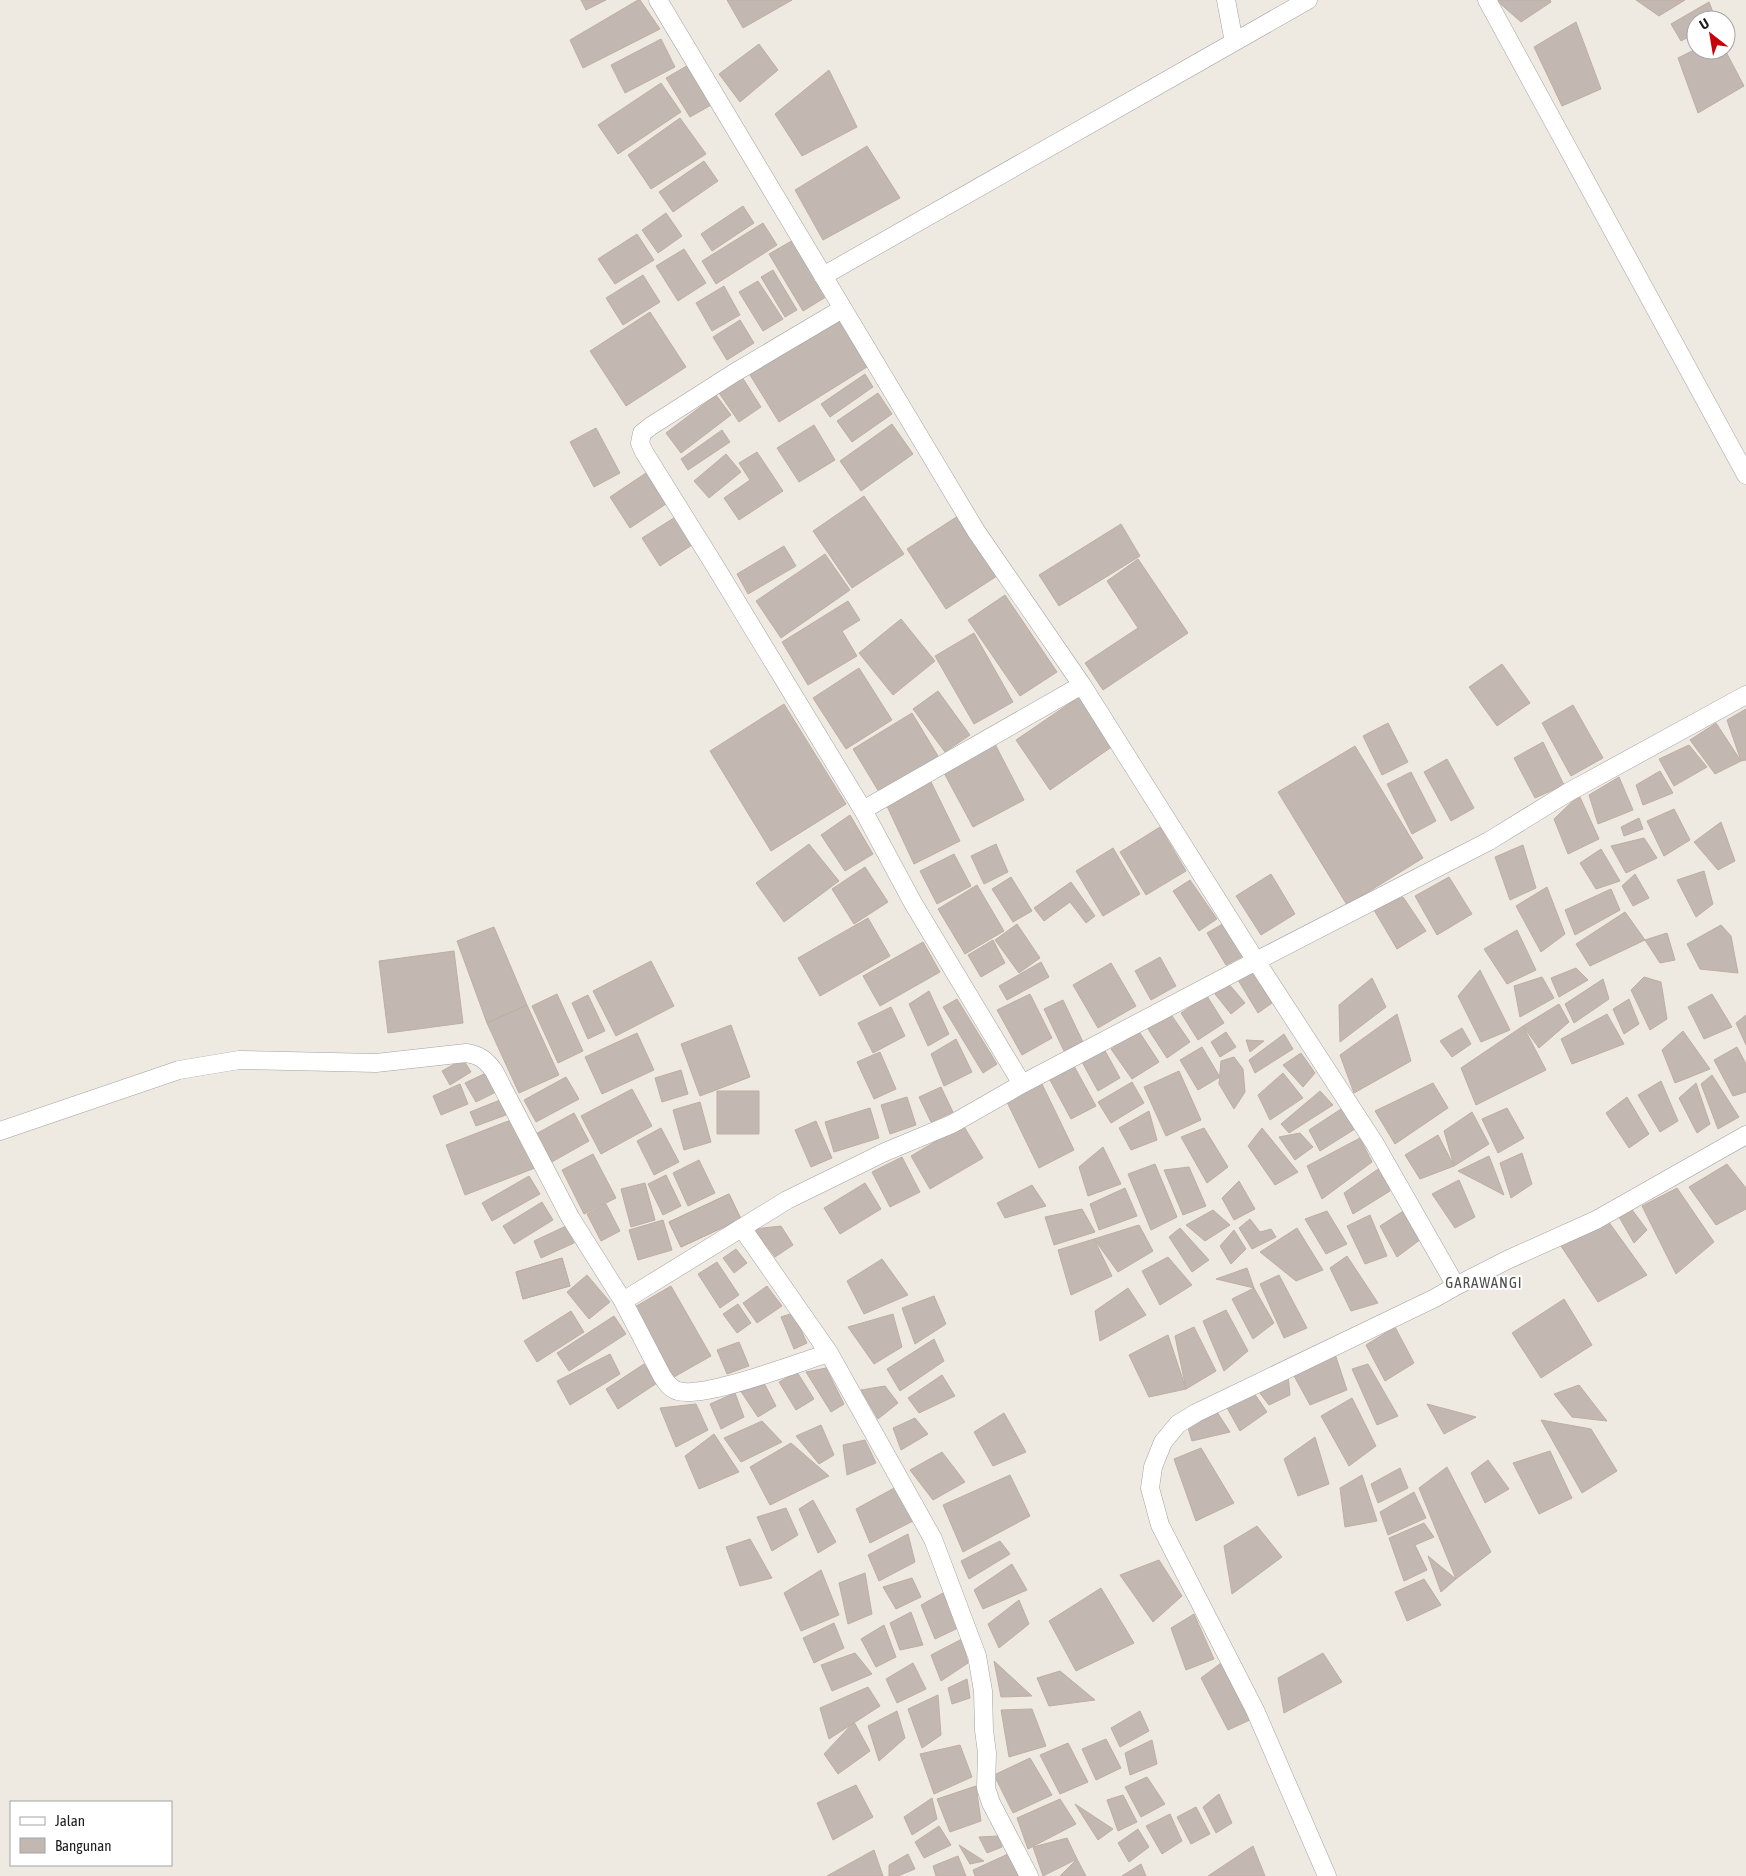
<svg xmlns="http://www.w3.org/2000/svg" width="1746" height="1876" font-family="'Asap Condensed',sans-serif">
  <rect width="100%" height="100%" fill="#eee9e1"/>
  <path fill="#c2b8b1" stroke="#bfaea4" d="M581 0H606L586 10Z
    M638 0H640L660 29 583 68 570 40Z
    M727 0H792L743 28Z
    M1496 0H1550L1551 2 1521 22Z
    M1636 0H1685L1659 16Z
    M1709 2 1716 20H1696V33L1681 41 1671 24Z
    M1576 22 1601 89 1562 106 1534 47Z
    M661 39 675 67 625 93 611 65Z
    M759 44 778 70 740 102 719 74Z
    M1696 49 1725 50 1744 86 1698 113 1678 58Z
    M690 64 713 104 690 117 666 78Z
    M829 70 857 127 802 156 775 114Z
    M661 83 681 112 618 154 598 125Z
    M680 118 706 154 651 189 628 155Z
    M867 146 900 198 823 240 795 190Z
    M704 161 718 181 673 212 659 192Z
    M743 206 754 223 712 251 701 234Z
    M666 213 682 236 658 253 642 230Z
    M763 223 777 245 716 284 702 261Z
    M637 234 654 260 615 284 598 259Z
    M795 239 829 295 803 311 769 254Z
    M684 249 706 283 678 301 656 266Z
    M773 270 797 310 785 317 761 277Z
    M643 275 660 302 623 325 606 298Z
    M758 281 783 319 763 331 739 292Z
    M724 286 740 315 712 331 696 303Z
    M650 312 686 367 626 406 590 351Z
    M740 320 754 343 727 360 713 337Z
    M838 320 867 367 779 422 750 375Z
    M865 374 873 387 830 417 821 404Z
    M742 377 761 407 739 422 719 393Z
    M878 393 892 414 852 442 837 421Z
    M716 395 731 415 681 453 666 433Z
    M892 424 913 454 861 491 840 461Z
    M814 425 835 460 799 482 777 448Z
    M596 428 620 473 594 487 570 442Z
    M722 430 730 442 688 470 681 459Z
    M757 452 783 491 739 520 724 498 750 480 739 463Z
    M726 454 741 472 709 498 694 481Z
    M646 473 666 504 630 528 610 497Z
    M864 496 904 554 852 588 813 531Z
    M677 516 695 543 660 566 642 538Z
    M958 516 997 576 946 609 907 549Z
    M1121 524 1140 556 1059 606 1039 575Z
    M784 546 796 566 748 594 737 574Z
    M825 554 850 590 781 638 756 601Z
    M1138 559 1188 633 1103 690 1085 663 1138 628 1107 581Z
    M1005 595 1057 672 1020 696 968 620Z
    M848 601 860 620 842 631 857 656 808 685 782 642Z
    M901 619 935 661 893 695 859 653Z
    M974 633 1013 702 974 724 935 656Z
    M1502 664 1530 703 1497 726 1469 687Z
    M859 668 892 720 846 749 813 698Z
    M938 691 970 735 945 752 913 709Z
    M1079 697 1113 746 1050 790 1016 740Z
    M784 704 846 804 771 851 710 751Z
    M1573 705 1603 758 1571 776 1542 723Z
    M1746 709V760L1741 761 1727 720Z
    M912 713 938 756 879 792 853 749Z
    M1388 723 1408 762 1382 775 1363 736Z
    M1716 723 1741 761 1715 774 1690 740Z
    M1543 742 1564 785 1535 798 1514 758Z
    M995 744 1024 800 973 827 943 771Z
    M1689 745 1707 767 1674 786 1659 759Z
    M1355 746 1423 858 1347 905 1278 792Z
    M1447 759 1474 808 1451 821 1424 772Z
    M1660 771 1673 793 1643 805 1636 785Z
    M1411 772 1436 821 1412 834 1387 784Z
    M1619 777 1633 810 1598 824 1589 795Z
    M931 782 960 841 914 864 886 804Z
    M1579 795 1599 839 1568 854 1554 819Z
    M1674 809 1690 840 1664 856 1647 821Z
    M850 815 873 854 845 871 821 835Z
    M1639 818 1643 829 1624 836 1621 827Z
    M1721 822 1735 861 1718 870 1694 842Z
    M1160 827 1186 871 1146 895 1120 852Z
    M1644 838 1657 858 1626 873 1611 846Z
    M809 844 839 881 784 922 756 883Z
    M996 844 1008 872 984 884 971 856Z
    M1523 845 1536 888 1510 900 1495 857Z
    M1113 848 1140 894 1103 916 1076 871Z
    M1601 849 1620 881 1596 889 1580 863Z
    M954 854 971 886 937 904 920 871Z
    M865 867 888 902 854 924 832 889Z
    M1704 871 1713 904 1696 917 1677 880Z
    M1271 874 1295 914 1261 935 1236 896Z
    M1635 874 1649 898 1633 906 1622 886Z
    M1011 877 1032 911 1013 922 992 889Z
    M1449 877 1472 914 1437 935 1415 896Z
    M1190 880 1217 919 1199 931 1173 891Z
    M1071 882 1095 916 1086 923 1070 902 1044 921 1034 908Z
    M977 885 1004 931 965 954 938 909Z
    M1547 887 1565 934 1541 952 1516 906Z
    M1611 889 1620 910 1575 935 1565 910Z
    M1403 897 1426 931 1397 949 1374 910Z
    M1625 912 1645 940 1590 966 1576 944Z
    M868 918 890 956 820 996 798 958Z
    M1226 922 1245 955 1226 965 1207 933Z
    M1017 924 1040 958 1019 973 995 940Z
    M1721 925 1731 936 1738 973 1700 969 1687 944Z
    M494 927 527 1005 487 1023 457 941Z
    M1517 930 1536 970 1507 984 1484 949Z
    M1667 933 1675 960 1660 963 1645 940Z
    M993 940 1005 963 981 977 968 955Z
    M923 942 940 972 880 1006 863 976Z
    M454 951 463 1023 388 1033 379 961Z
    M1160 957 1176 986 1151 1000 1135 971Z
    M651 961 674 1006 616 1036 593 991Z
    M1041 962 1049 977 1007 1000 999 986Z
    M1111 963 1136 1006 1098 1028 1073 985Z
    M1576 968 1588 980 1559 997 1551 978Z
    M1251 970 1272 1003 1258 1013 1238 980Z
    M1480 970 1510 1030 1481 1042 1458 996Z
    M1542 977 1554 998 1520 1017 1514 986Z
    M1644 977 1661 982 1667 1019 1650 1030 1631 990Z
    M1372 978 1386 1007 1340 1042 1339 1005Z
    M1603 979 1609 999 1574 1023 1565 1004Z
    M1228 983 1245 1003 1231 1014 1215 994Z
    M929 991 949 1034 928 1046 909 1004Z
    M557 994 583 1051 558 1063 532 1006Z
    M1030 994 1052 1038 1022 1055 997 1010Z
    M1712 994 1732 1027 1704 1039 1688 1007Z
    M588 995 605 1031 588 1039 572 1003Z
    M1207 996 1224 1023 1198 1040 1181 1013Z
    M957 999 997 1064 983 1073 943 1007Z
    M1629 999 1639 1024 1624 1034 1613 1009Z
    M1063 1000 1083 1042 1064 1051 1044 1009Z
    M1559 1004 1569 1022 1539 1048 1523 1026Z
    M527 1005 559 1075 519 1093 487 1023Z
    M891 1007 905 1036 873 1053 858 1023Z
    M1170 1013 1190 1042 1167 1058 1148 1029Z
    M1397 1014 1411 1061 1354 1093 1340 1055Z
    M1607 1014 1624 1044 1572 1064 1561 1039Z
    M1746 1015V1045L1736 1023Z
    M731 1025 750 1077 700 1096 681 1044Z
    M1523 1026 1546 1070 1476 1105 1461 1068Z
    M1462 1028 1471 1044 1452 1057 1440 1041Z
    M1138 1030 1159 1062 1132 1079 1111 1049Z
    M1683 1031 1710 1069 1675 1083 1662 1050Z
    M1226 1032 1236 1047 1220 1057 1211 1042Z
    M637 1033 654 1070 602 1094 585 1057Z
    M1284 1034 1293 1049 1255 1073 1249 1060Z
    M956 1039 972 1072 944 1086 931 1054Z
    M1246 1040 1264 1041 1250 1052Z
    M1202 1047 1220 1077 1198 1090 1180 1060Z
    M1737 1047 1746 1064V1092L1733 1096 1714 1060Z
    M1104 1049 1120 1078 1098 1091 1082 1062Z
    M880 1052 896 1089 874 1099 857 1062Z
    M1301 1053 1315 1073 1303 1087 1283 1065Z
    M1234 1057 1243 1069 1245 1092 1234 1109 1219 1084 1221 1061Z
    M463 1059 471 1072 450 1085 442 1071Z
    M1074 1066 1096 1106 1071 1119 1050 1080Z
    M681 1070 688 1094 662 1102 655 1078Z
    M1179 1071 1201 1120 1166 1136 1144 1087Z
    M488 1072 498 1091 476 1102 465 1083Z
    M1283 1073 1303 1098 1270 1120 1258 1095Z
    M1712 1075 1739 1117 1718 1129 1701 1084Z
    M566 1077 579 1099 536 1122 524 1100Z
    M1661 1081 1678 1121 1660 1132 1638 1095Z
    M1041 1082 1074 1150 1039 1168 1006 1100Z
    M1132 1082 1144 1103 1111 1123 1098 1102Z
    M1433 1083 1448 1108 1395 1144 1375 1111Z
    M1696 1083 1710 1124 1697 1133 1679 1098Z
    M460 1084 468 1104 441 1115 433 1096Z
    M941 1087 953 1112 931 1122 919 1097Z
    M632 1089 652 1126 601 1154 581 1116Z
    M717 1091H759V1134H717Z
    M1320 1091 1333 1105 1289 1133 1281 1124Z
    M907 1097 916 1125 890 1134 881 1105Z
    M1627 1097 1649 1134 1629 1148 1606 1113Z
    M500 1100 506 1115 476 1126 470 1112Z
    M700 1102 711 1142 684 1150 673 1110Z
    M870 1108 879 1138 834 1152 825 1122Z
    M1507 1108 1524 1138 1498 1153 1482 1119Z
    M1341 1109 1358 1127 1320 1151 1309 1130Z
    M1149 1111 1157 1140 1131 1150 1119 1128Z
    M1472 1112 1489 1144 1454 1166 1444 1131Z
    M574 1113 589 1141 550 1163 534 1135Z
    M516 1118 535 1168 465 1195 446 1145Z
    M816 1121 832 1158 811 1167 795 1130Z
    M963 1125 983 1158 930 1189 911 1156Z
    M661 1128 679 1162 654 1175 637 1141Z
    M1204 1128 1228 1167 1207 1183 1181 1137Z
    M1262 1128 1298 1172 1275 1185 1248 1146Z
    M1300 1133 1313 1147 1295 1160 1279 1137Z
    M1438 1135 1454 1166 1420 1179 1405 1155Z
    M1360 1138 1372 1162 1322 1199 1307 1166Z
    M1103 1147 1121 1184 1088 1196 1079 1167Z
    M1522 1153 1532 1184 1511 1198 1500 1163Z
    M593 1154 616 1198 584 1214 562 1170Z
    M1489 1156 1504 1195 1458 1171Z
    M902 1157 920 1192 890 1207 872 1172Z
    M699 1160 715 1193 688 1206 673 1173Z
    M1155 1164 1177 1217 1151 1230 1128 1174Z
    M1727 1164 1746 1188V1209L1716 1225 1689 1187Z
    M1189 1167 1206 1206 1183 1215 1164 1170Z
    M1381 1167 1390 1191 1353 1214 1344 1193Z
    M666 1175 681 1206 663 1215 648 1184Z
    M529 1176 540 1194 492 1221 482 1203Z
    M1459 1180 1475 1217 1455 1228 1432 1194Z
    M1239 1181 1255 1209 1234 1220 1222 1198Z
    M645 1183 655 1220 631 1227 621 1189Z
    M865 1183 881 1209 840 1234 824 1208Z
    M1032 1185 1046 1206 1005 1218 997 1203Z
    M1125 1188 1137 1216 1099 1230 1090 1204Z
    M1677 1188 1714 1242 1676 1274 1642 1206Z
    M729 1194 741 1219 681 1247 669 1222Z
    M729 1194 741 1219 681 1247 669 1222Z
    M542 1202 553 1220 514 1244 503 1226Z
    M606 1204 620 1231 601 1241 587 1214Z
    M1630 1207 1647 1230 1634 1243 1619 1217Z
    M1082 1209 1095 1232 1054 1245 1045 1217Z
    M1213 1210 1230 1225 1205 1241 1186 1225Z
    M1405 1210 1421 1239 1397 1257 1380 1226Z
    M1327 1211 1347 1244 1326 1254 1305 1219Z
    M1370 1215 1387 1256 1365 1264 1347 1226Z
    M1250 1219 1260 1232 1271 1229 1276 1237 1252 1249 1239 1228Z
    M663 1220 672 1250 638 1260 629 1230Z
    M1608 1221 1647 1275 1598 1302 1559 1243Z
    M1139 1225 1153 1251 1118 1272 1094 1239Z
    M566 1226 574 1243 541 1258 534 1241Z
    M781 1226 793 1245 775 1257 754 1229Z
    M1180 1228 1209 1260 1192 1272 1169 1237Z
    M1297 1228 1323 1270 1296 1281 1260 1252Z
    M1234 1230 1246 1249 1231 1264 1220 1246Z
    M1094 1239 1112 1276 1071 1295 1058 1250Z
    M736 1249 747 1263 734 1273 723 1258Z
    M1347 1256 1378 1303 1351 1311 1330 1268Z
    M1168 1257 1192 1285 1160 1305 1142 1271Z
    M562 1258 570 1286 523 1299 516 1272Z
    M562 1258 570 1286 523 1299 516 1272Z
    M882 1259 908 1295 864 1314 847 1281Z
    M717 1262 739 1295 720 1308 698 1274Z
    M1247 1268 1254 1288 1216 1279Z
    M587 1275 610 1302 589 1319 567 1292Z
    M1279 1275 1307 1328 1284 1338 1260 1284Z
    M671 1286 711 1356 674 1377 633 1308Z
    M767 1286 782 1306 757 1323 743 1303Z
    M1128 1288 1146 1315 1100 1341 1095 1311Z
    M1254 1288 1274 1323 1253 1339 1232 1299Z
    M934 1296 946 1324 915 1344 902 1308Z
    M1564 1299 1592 1345 1541 1378 1512 1333Z
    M738 1304 751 1323 737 1333 723 1314Z
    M1226 1310 1248 1351 1224 1371 1203 1321Z
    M571 1311 584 1332 537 1362 524 1341Z
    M793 1313 807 1343 794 1349 781 1317Z
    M893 1314 902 1347 874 1364 848 1327Z
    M614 1316 626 1334 569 1371 557 1353Z
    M1194 1327 1216 1371 1186 1389 1175 1336Z
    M1395 1327 1414 1363 1385 1381 1366 1345Z
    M1168 1335 1186 1389 1149 1397 1129 1355Z
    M934 1339 944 1361 900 1391 887 1369Z
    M739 1342 749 1366 727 1374 717 1350Z
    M610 1354 620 1374 570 1405 557 1381Z
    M1335 1354 1347 1390 1310 1405 1293 1374Z
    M644 1364 657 1383 618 1409 606 1389Z
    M1368 1364 1398 1416 1377 1425 1352 1369Z
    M826 1368 844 1404 831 1412 806 1372Z
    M797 1372 814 1399 796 1410 779 1382Z
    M942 1375 955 1396 919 1413 908 1398Z
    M1288 1375 1290 1395 1269 1405 1259 1392Z
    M764 1383 776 1406 758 1417 740 1390Z
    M1579 1385 1607 1421 1572 1417 1554 1394Z
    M885 1386 898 1403 878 1419 861 1390Z
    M735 1393 744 1417 721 1429 710 1404Z
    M1254 1393 1267 1412 1240 1431 1226 1406Z
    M1352 1398 1376 1446 1349 1466 1321 1416Z
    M696 1404 708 1430 676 1447 660 1408Z
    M1427 1404 1476 1417 1444 1434Z
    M1217 1412 1230 1432 1192 1441 1188 1428Z
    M1004 1413 1026 1452 993 1466 974 1432Z
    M915 1418 928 1434 901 1450 893 1428Z
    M1541 1420 1591 1429 1617 1471 1582 1493Z
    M762 1421 782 1442 741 1462 724 1438Z
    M821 1425 834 1455 819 1464 796 1436Z
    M714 1434 739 1472 699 1489 685 1456Z
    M1315 1437 1329 1484 1298 1496 1284 1459Z
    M865 1440 876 1463 847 1475 843 1445Z
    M791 1443 829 1476 770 1505 750 1467Z
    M1201 1448 1234 1503 1196 1521 1174 1459Z
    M1550 1451 1572 1498 1539 1514 1513 1463Z
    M942 1452 965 1482 933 1500 910 1470Z
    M1488 1460 1509 1489 1485 1503 1471 1473Z
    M1447 1467 1491 1552 1456 1579 1419 1488Z
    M1400 1468 1408 1488 1378 1503 1371 1484Z
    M1010 1475 1030 1516 963 1552 943 1505Z
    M1362 1475 1377 1521 1345 1527 1340 1488Z
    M896 1487 913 1521 870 1543 856 1509Z
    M1414 1492 1426 1518 1388 1535 1380 1512Z
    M813 1500 836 1542 818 1553 799 1509Z
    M786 1508 798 1535 772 1551 757 1517Z
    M1424 1523 1434 1537 1415 1545 1427 1570 1404 1581 1389 1538Z
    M1257 1526 1282 1557 1232 1594 1224 1546Z
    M908 1534 915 1562 879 1581 868 1555Z
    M750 1539 772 1578 740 1586 726 1547Z
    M1000 1541 1010 1554 969 1579 961 1561Z
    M1428 1556 1456 1579 1441 1592Z
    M1159 1560 1182 1596 1153 1622 1120 1575Z
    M1012 1564 1027 1590 983 1609 974 1590Z
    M821 1570 839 1615 801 1631 784 1593Z
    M865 1573 872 1614 848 1624 839 1583Z
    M912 1578 921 1597 896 1609 883 1587Z
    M1424 1579 1441 1605 1407 1621 1395 1592Z
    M1101 1588 1134 1643 1076 1671 1049 1621Z
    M943 1593 958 1628 935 1639 921 1605Z
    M1019 1600 1029 1624 999 1648 988 1624Z
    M911 1612 923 1645 900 1650 890 1623Z
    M1194 1614 1214 1659 1186 1670 1171 1628Z
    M834 1623 844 1648 814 1663 803 1638Z
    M884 1625 896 1657 876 1667 861 1639Z
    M962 1639 968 1663 941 1681 931 1655Z
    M855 1653 872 1674 832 1691 821 1665Z
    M1323 1653 1342 1682 1284 1713 1278 1678Z
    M994 1661 1032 1696 1001 1697Z
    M913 1663 926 1689 897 1703 886 1679Z
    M1221 1663 1250 1720 1228 1730 1201 1678Z
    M1060 1671 1095 1700 1049 1706 1037 1678Z
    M967 1679 970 1698 952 1704 948 1688Z
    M868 1687 880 1706 829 1739 820 1708Z
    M938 1695 941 1735 922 1748 908 1709Z
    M1032 1709 1046 1746 1009 1757 1001 1710Z
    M897 1711 905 1738 879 1761 868 1726Z
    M1140 1711 1149 1731 1120 1747 1111 1728Z
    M854 1722 870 1751 838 1774 824 1754Z
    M1106 1739 1121 1768 1096 1780 1082 1749Z
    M1152 1740 1157 1764 1130 1775 1125 1753Z
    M1068 1743 1088 1782 1060 1794 1040 1755Z
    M960 1745 972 1777 934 1794 920 1754Z
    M1030 1758 1052 1795 1013 1813 994 1775Z
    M1147 1777 1165 1804 1141 1817 1125 1787Z
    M856 1785 873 1817 833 1840 817 1803Z
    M976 1786 981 1821 950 1832 937 1799Z
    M1219 1794 1232 1823 1216 1833 1203 1807Z
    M1123 1795 1137 1822 1118 1831 1107 1800Z
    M932 1798 937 1819 912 1835 904 1817Z
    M1060 1799 1076 1824 1028 1849 1017 1818Z
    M1075 1804 1113 1829 1098 1840Z
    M1196 1807 1210 1834 1191 1844 1177 1817Z
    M1170 1814 1182 1841 1162 1854 1146 1826Z
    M939 1826 951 1845 924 1858 915 1842Z
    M1138 1829 1149 1847 1129 1862 1118 1843Z
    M999 1836 1002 1847 987 1853 979 1837Z
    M1067 1838 1077 1859 1043 1876 1033 1847Z
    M959 1845 984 1861 970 1864Z
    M1253 1846 1265 1876H1208Z
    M874 1850 883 1876H827Z
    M908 1854 915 1869 898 1876H889V1865Z
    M1008 1854 1020 1876H975L973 1870Z
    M958 1856 966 1876H936L933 1866Z
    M1077 1859 1086 1876H1060Z
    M1141 1864 1146 1876H1122Z"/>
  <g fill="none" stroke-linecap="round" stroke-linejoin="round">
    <defs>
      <path id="minor" d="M658 0 976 531 1082 685 1256 961 1375 1144 1456 1286 1435 1298 1196 1413 1178 1424 1163 1442 1153 1467 1150 1488 1160 1525 1255 1710 1327 1876
        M1226 0 1234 42
        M1487 0 1746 475
        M823 276 1308 0
        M842 309 734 373 651 426 642 433 640 443 644 452 715 566 863 810 913 903 1022 1084
        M863 810 1082 685
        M0 1131 179 1070 239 1060 376 1063 466 1053C480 1055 486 1060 494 1071L570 1217 623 1301 787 1200 885 1152 952 1124 1022 1084 1256 961 1489 841 1567 793 1746 695
        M742 1228 829 1353 933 1539 977 1656 983 1691 984 1730 987 1753 986 1788 991 1803 1029 1876
        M1456 1286 1507 1260 1596 1220 1746 1135
        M623 1301 662 1376C666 1382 670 1389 678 1391 705 1399 799 1362 829 1353"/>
    </defs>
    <use href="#minor" stroke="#a3a3a3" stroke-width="19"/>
    <use href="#minor" stroke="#fff" stroke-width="18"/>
  </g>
  <g text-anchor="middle" stroke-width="4" stroke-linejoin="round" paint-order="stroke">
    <g font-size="15" letter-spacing="1" fill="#4f4f4f" stroke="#fff">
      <text x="1484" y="1288">GARAWANGI</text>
    </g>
  </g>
  <rect x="10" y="1801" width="162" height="65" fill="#ffffff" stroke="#a4a4a4"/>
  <rect x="20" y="1817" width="25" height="8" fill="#ffffff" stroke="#a4a4a4"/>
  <text x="55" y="1826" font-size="15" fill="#1c1c1c">Jalan</text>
  <rect x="20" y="1838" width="25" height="15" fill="#c2b8b1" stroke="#a4a4a4"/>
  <text x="55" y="1851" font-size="15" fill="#1c1c1c">Bangunan</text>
  <g transform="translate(1711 35) rotate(329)"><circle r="24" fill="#ffffff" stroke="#a4a4a4"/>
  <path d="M0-4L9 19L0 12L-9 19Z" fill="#c8000a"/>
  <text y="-8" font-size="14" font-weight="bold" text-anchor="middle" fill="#1c1c1c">U</text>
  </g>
</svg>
